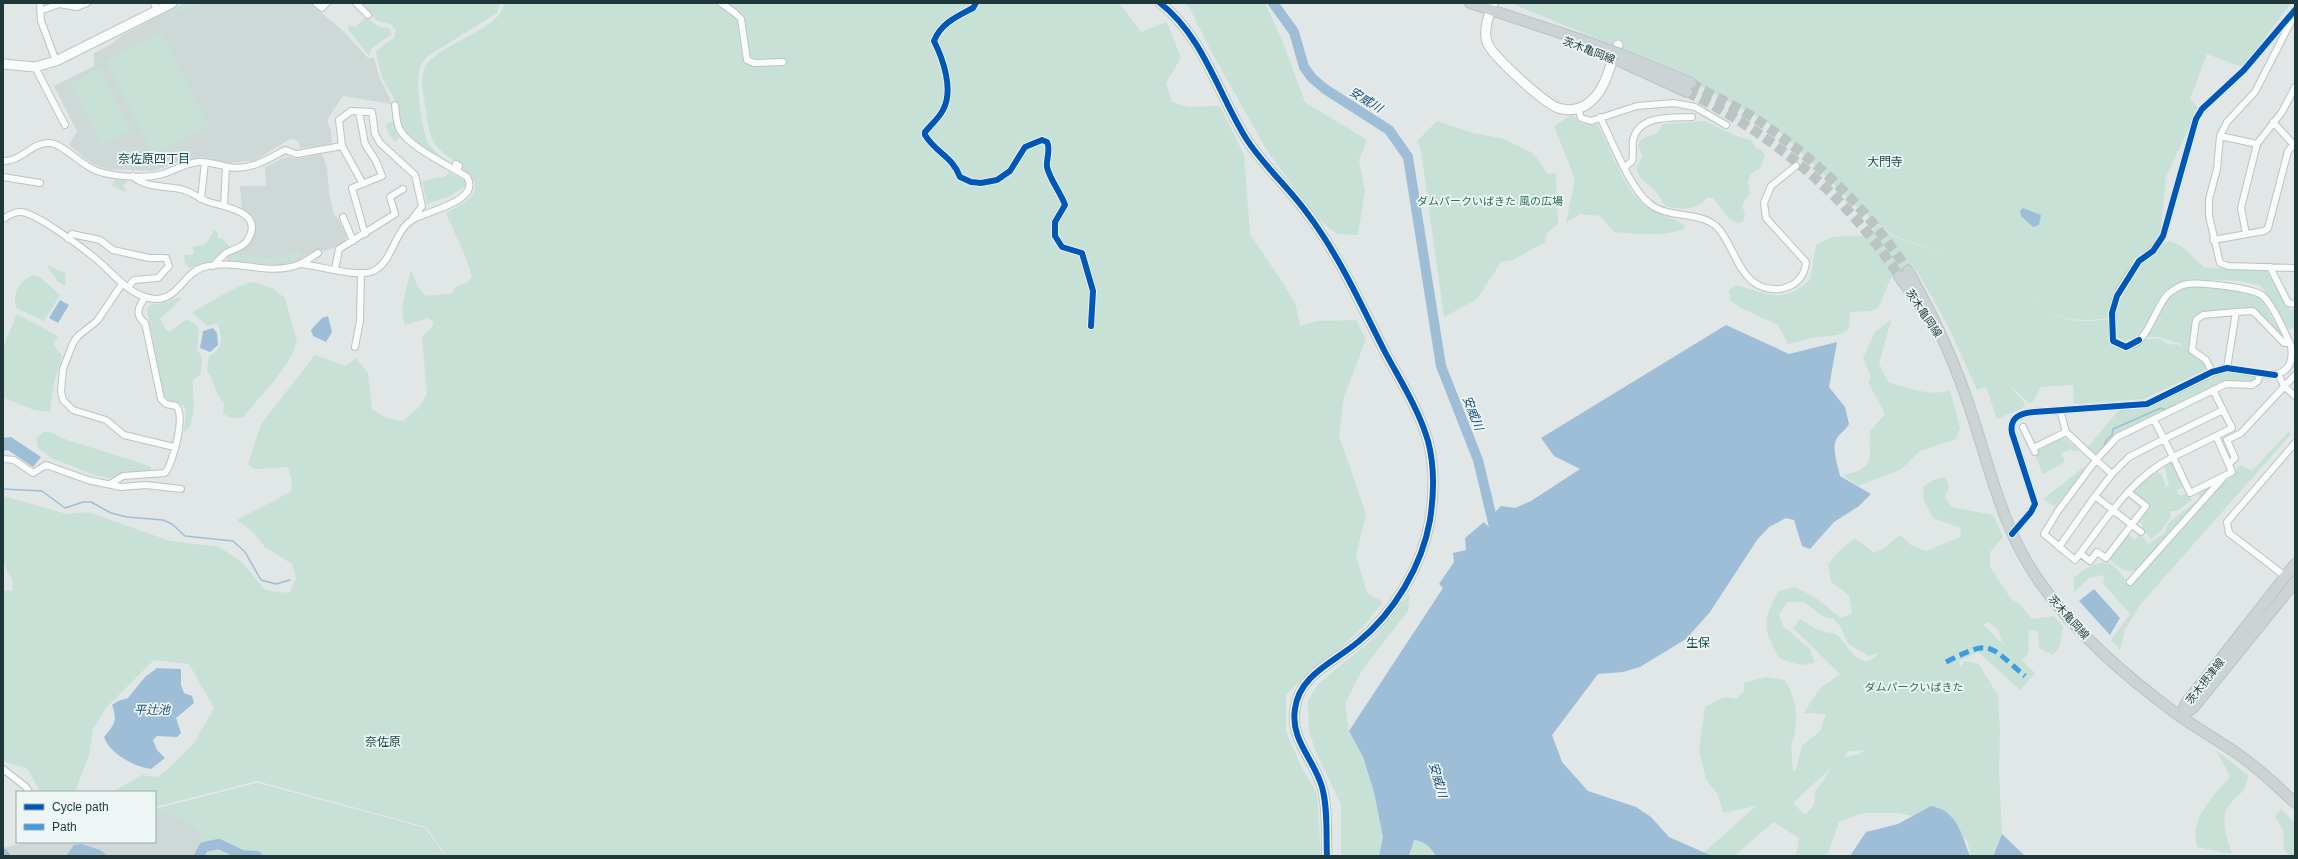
<svg xmlns="http://www.w3.org/2000/svg" width="2298" height="859" font-family="Helvetica,'Noto Sans JP',sans-serif">
  <rect width="100%" height="100%" fill="#e0e7e6"/>
  <path fill="#cdd8d7" d="M185 3H310L342 30 368 58H374L380 79 390 98 391 104 343 96 327 120 331 131 332 144 300 148 298 141 292 139 288 140 256 160 228 163 203 157 187 159 153 171 107 169 93 164 69 145 77 131 54 86 94 66V53L112 44 122 35Z
    M322 154 327 168 329 193 334 215 337 217 346 235 344 244 325 251 317 249 299 260 281 265 226 262 229 255 245 247 251 239 247 213 242 209 240 186H266L265 167 281 159 289 157 297 159Z
    M257 783 425 828 445 856H3V848L27 842H155V809Z"/>
  <path fill="#c8e1d7" fill-rule="evenodd" d="M187 3H198L171 15 168 13Z
    M362 3H500L497 13 428 56C423 61 420 65 419 72 416 84 422 133 429 144 435 153 446 160 454 166L427 150 403 130 397 104 382 78 376 54 377 50 394 38 396 30 391 24 377 21Z
    M504 3H1119L1141 32 1167 22 1181 58 1166 83 1172 102 1189 107 1220 106 1244 155 1250 234 1283 283 1296 306 1300 326 1316 321 1356 320 1366 339 1344 397 1339 436 1366 514 1356 555 1367 593 1383 602 1363 627 1333 654 1309 672 1286 695V731L1300 764 1317 794 1321 856H446L426 827 257 781 155 807V792H112L142 775 156 777 165 772 194 743 214 708 189 664 154 660 106 708 93 729 89 755 75 792H40L28 769 3 761V590L12 591 13 581 3 563V496L67 514 88 512 170 541 219 547 242 562 265 590 289 593 296 579 292 564 265 547 253 532 237 520 292 491 291 477 288 467 254 469 248 464 261 424 315 355 345 366 356 358 368 373 372 409 386 418 403 421 418 408 427 394 422 336 431 329 434 322 428 318 405 325C398 307 407 289 411 270L417 285 425 296 453 293 454 288 468 282 472 277 466 258 446 213 464 203 474 194 475 182 463 171 462 165C434 149 429 141 426 110 424 98 420 81 424 70 433 44 502 31 504 3Z
    M1184 3H1265L1282 40 1305 102 1367 140 1359 160 1365 191 1358 235 1337 234 1317 218 1268 152 1210 49 1189 7Z
    M1510 3H2291L2246 64 2239 66 2207 54 2190 99 2198 108 2166 177 2160 236 2111 305 2109 318C2088 321 2070 322 2050 312 2043 309 2038 303 2032 300 2059 321 2076 324 2109 319L2110 338 2115 345 2157 338 2169 344 2180 345 2182 348 2181 344 2157 337H2146L2164 303 2170 296 2181 289 2191 287 2248 291 2260 297 2284 338 2253 308 2200 312 2193 319 2188 351 2203 361 2207 367 2206 370 2144 399 2074 404 2073 385 2041 387 2032 403H2029L2007 383 2024 402 2025 407 1997 419 1986 387 1977 390C1958 347 1939 304 1912 265L1891 278 1878 308 1870 311 1850 312 1849 329 1838 335 1811 338 1788 344 1778 325 1741 308 1730 300 1729 290 1737 285C1769 294 1781 305 1810 280L1816 245 1832 237 1867 235 1878 225 1893 236 1950 257 1893 235 1859 209 1775 127 1658 63Z
    M366 17 379 27 389 28 392 34 372 48 369 56 348 29 349 25 355 27Z
    M162 33 209 126 152 154 106 61Z
    M100 69 131 131 102 145 71 83Z
    M1573 114C1579 127 1587 124 1598 125 1611 150 1624 191 1647 207 1659 215 1674 217 1685 226L1684 229C1661 237 1638 234 1614 232L1600 216 1580 214 1566 223 1575 179 1554 126Z
    M1437 121 1473 133 1504 139 1533 153 1548 174 1556 173 1558 224 1547 233 1545 242 1513 260 1501 262 1477 299 1444 317 1421 151 1417 141Z
    M1705 121 1739 137 1751 140 1756 148 1762 150 1765 157 1760 168 1751 174 1748 181 1750 193 1742 205 1745 215 1743 221 1738 223 1729 219 1713 198H1707C1695 211 1681 210 1665 206 1662 201 1660 196 1656 192 1647 182 1640 182 1636 167L1643 156 1638 145C1645 130 1656 142 1663 124Z
    M394 122 396 132 400 136 395 142 388 132 386 123Z
    M449 172 465 181V186L450 196 427 204 422 181 446 176Z
    M116 179H128L123 186 126 189 125 192 111 185Z
    M214 230 217 231 218 238 223 239 231 248 214 261 190 268 185 263 184 255 194 254 193 247 206 244Z
    M2169 241 2180 245 2205 268 2266 270 2290 310 2295 309V328L2289 329 2261 286C2241 279 2182 275 2165 291 2150 305 2148 339 2124 341L2117 338C2100 314 2147 251 2169 241Z
    M297 252H300L301 257 291 262 275 264 228 261 231 255C238 252 256 258 266 258 276 258 287 255 297 252Z
    M47 266H50L65 273 66 286 58 282Z
    M35 275 40 277 60 295 44 321 16 308C12 294 21 277 35 275Z
    M252 282 272 288 285 298 297 341 292 355 275 380 243 417 231 418 223 414 224 403C215 394 215 381 207 371L209 356C224 349 223 337 217 323L208 326 192 313C204 305 240 284 252 282Z
    M179 297 181 299 160 319 165 329 170 332 187 319 195 324 199 330 197 349 202 358 201 374 193 380C192 397 198 421 184 433L186 411 183 405 164 398 147 309 150 305 168 302Z
    M17 314 58 336 53 344 62 356 54 383 50 412 34 410 3 398V347Z
    M1891 320 1879 363 1888 382C1907 388 1931 397 1950 390L1960 428 1956 439 1920 451 1900 470 1858 486 1843 475C1878 468 1868 457 1870 431L1885 414 1868 382 1871 377 1863 358 1875 332Z
    M2234 372 2255 375 2257 378C2247 387 2235 379 2224 382L2115 436 2099 455 2093 454 2087 448 2119 410 2146 408 2215 375Z
    M2289 431 2291 434 2140 605 2125 629 2120 650 2111 640 2130 614 2102 582 2105 579 2103 575 2089 578 2074 592V578C2081 571 2100 558 2111 564 2118 568 2124 579 2131 585L2240 465 2252 471Z
    M43 432H50L67 440 141 463 151 467V470L121 474 110 478 94 475 51 458 38 448 36 439Z
    M2061 438H2065L2078 450 2073 452 2072 449 2061 453 2065 462 2043 474 2035 455 2038 449Z
    M2172 461 2184 486 2176 491 2179 495 2187 494 2192 500 2177 511H2170L2171 517 2161 531 2151 539 2142 529V524L2139 522 2149 506 2131 491 2157 470 2159 474 2161 473 2166 487 2169 486 2164 465Z
    M2084 467 2086 468 2055 507 2043 499Z
    M1945 477 1949 487 1945 497 1952 507 1993 515 2003 537 1990 552V567L2011 599 2020 604 2032 619 2054 616 2063 627 2059 648 2053 655 2039 648 2038 631 2029 630 2028 653 2022 661 2035 673 2020 690 1978 652 1959 661 1960 667 1965 661 1979 664 1998 696 2000 730 1999 771 2002 834 1992 856H1971L1967 840 1941 821 1898 813H1863L1839 822 1827 856H1796L1799 838 1773 822 1735 856H1700L1756 806 1723 813 1718 795 1706 779 1699 750 1705 707 1725 697 1736 699 1744 691V683L1766 677 1785 680C1798 703 1797 715 1794 740L1791 743 1793 772 1796 769 1802 746 1820 731 1826 714 1804 713 1819 689 1840 674 1793 628 1800 619C1807 623 1814 629 1822 631 1826 633 1831 632 1835 634 1847 640 1859 677 1879 653L1869 656 1848 644 1841 627 1833 619 1824 617 1804 602H1787L1779 614 1783 626 1810 649 1815 663 1800 665 1780 659C1763 630 1761 621 1779 591L1795 587 1816 598 1841 618 1852 613 1849 595 1831 582 1828 564 1840 550 1855 538 1874 553C1884 550 1891 541 1901 535L1911 545 1926 551 1960 537 1961 528 1933 518 1924 501 1923 487 1933 480ZM1989 622 1998 630 2004 645 1983 625ZM1864 750 1860 754 1844 757 1849 751ZM1832 767 1815 792 1814 805 1805 815 1793 803Z
    M2216 482 2138 568C2126 576 2118 567 2110 559L2128 534 2135 540 2140 534 2150 546V543L2163 534 2170 521 2200 499 2198 492Z
    M1410 593 1408 611 1362 670 1345 704 1349 731 1363 757 1374 792 1383 837 1379 856H1341V804L1316 752 1309 732 1308 701 1318 684 1374 638Z
    M2216 750 2248 775C2245 796 2241 790 2229 805 2219 819 2228 840 2232 854L2197 847C2189 818 2213 797 2230 777Z
    M257 784 424 829 443 856H265L263 854 243 851 222 841 204 844C202 839 200 833 196 830 188 822 167 812 155 814V810Z
    M2281 809 2295 823V856H2290L2284 850 2283 830 2275 817Z
    M1414 840C1425 841 1430 847 1436 856H1409Z
    M215 845 241 856H201L205 849Z"/>
  <path fill="#9ebed7" d="M2023 208 2041 215 2039 225 2033 227 2021 216 2020 211Z
    M60 300 69 305 58 323 49 318Z
    M328 316 332 332 326 342 313 336 311 330 322 318Z
    M1726 325 1789 354 1837 342 1829 387 1845 407 1849 424C1846 430 1840 433 1837 438 1831 448 1838 465 1840 476L1871 494 1859 506 1834 522 1810 549 1802 546 1794 520 1786 518 1769 527 1757 540 1710 612 1686 639 1640 667 1623 672 1598 674 1552 735 1562 762 1588 791 1636 807 1651 817 1669 837 1712 856H1436C1430 847 1425 841 1414 840L1409 856H1379L1383 837 1374 792 1363 757 1349 731 1443 588 1439 584 1454 562 1453 553 1466 550 1465 538 1484 522 1489 527 1497 520 1493 514 1501 506 1515 508 1531 501 1580 469 1554 456 1541 438Z
    M213 328 217 333 218 345 210 352 200 348 203 331Z
    M11 437 41 457 33 467 8 450 3 451V438Z
    M2094 589 2120 618 2110 635 2079 601Z
    M157 668 181 669V685L184 693 192 696 194 703 176 718 181 733 177 737 157 736 153 740 157 750 165 758 151 769C134 767 109 753 104 737 114 725 118 721 112 705L118 701 128 698 145 677Z
    M1931 806C1958 811 1961 834 1970 856H1850L1866 832 1898 824Z
    M2002 834 2025 856H1993Z
    M82 844 100 850 108 856H66L74 845Z"/>
  <g fill="none" stroke-linecap="round" stroke-linejoin="round">
    <path stroke="#9ebed7" stroke-width="1.5" d="M2104 445 2107 439 2112 435 2113 429 2161 408 2165 410 2175 405
      M3 489 42 491 65 508 83 502H91L111 513 127 517 163 520 172 524 185 536 233 541 245 552 261 580 276 584 290 580"/>
    <path stroke="#9ebed7" stroke-width="10" d="M1273 3 1294 32 1304 67 1312 78 1325 89 1389 130 1408 157 1441 366 1478 460 1496 535
      M3 854 5 856
      M199 856 204 847 219 844 242 855 257 856"/>
    <path stroke="#b9c4c3" stroke-width="10" stroke-dasharray="10 5" stroke-linecap="butt" d="M1691 83C1711 95 1733 105 1753 117 1814 157 1868 209 1908 271
      M1687 92C1773 134 1847 196 1899 276"/>
    <defs>
      <path id="street" d="M40 3 41 21 56 61
        M154 3 157 11
        M316 3 322 8 327 3
        M356 3 368 15
        M721 3 735 13 741 19 747 60 754 63 783 62
        M976 3 973 8C958 16 941 23 934 41 943 59 954 90 943 110 939 118 931 125 925 132V135C936 153 953 157 960 177L971 182 981 183 997 180 1010 171 1025 147 1042 140 1047 142C1051 149 1046 159 1047 167 1050 180 1061 193 1065 205L1055 222V236L1062 247 1082 253 1093 291 1091 326
        M40 11 59 4 77 7 87 3
        M2295 14 2255 92 2227 122 2220 136 2217 169 2209 199V216L2220 263 2228 266 2295 268
        M35 67 65 125
        M1578 108 1581 118 1591 121 1637 106 1674 103 1695 107 1726 125
        M359 112 365 144 376 161 382 176 352 188 365 234
        M1600 117C1612 141 1630 189 1650 204 1669 219 1698 211 1716 226 1731 240 1735 266 1751 280 1770 297 1804 290 1806 262L1766 218 1764 203 1771 186 1796 166
        M2273 122 2293 144
        M2220 136 2257 144
        M3 161C21 162 32 142 50 143 63 144 81 165 97 171 114 177 145 179 163 174 175 170 186 163 198 162 208 161 218 165 228 167 249 171 267 160 285 150L297 154 342 146
        M456 164 459 166 457 171
        M1625 167 1632 161C1634 154 1632 147 1633 140 1639 114 1672 118 1692 117
        M133 176C145 189 168 185 184 190 193 193 200 199 209 202 225 207 266 212 247 241 242 248 233 249 226 253 221 257 217 262 213 266
        M3 177 40 183
        M363 184 342 146 339 120 351 111 372 112 375 134 380 143 415 175 422 206 413 218
        M201 199 205 162
        M224 206 226 167
        M343 217 353 241
        M3 219C8 216 13 212 20 212 34 211 84 249 96 259 113 273 127 293 149 298 177 305 182 273 204 267 235 258 270 277 300 264 307 261 313 256 318 253
        M2246 234 2241 208 2257 144 2282 112 2295 87
        M68 239 72 234 100 240 113 250 149 258H166L169 266 158 278 134 280 128 287
        M2213 240 2264 231 2268 228 2288 151 2295 143
        M302 264C319 266 356 277 371 272 393 264 393 232 412 220 426 211 482 201 467 177 450 166 409 147 400 130 396 123 396 113 395 105
        M2270 267 2288 303 2295 304
        M335 269 339 249 395 214 390 197 403 189
        M122 284 97 321 78 336 73 343 63 369 61 391 63 400 73 410 106 420 124 435 174 447
        M2236 312 2253 311 2284 343H2290
        M355 347 360 321 361 273
        M2212 372 2206 360 2192 350 2196 320 2203 315 2236 312 2227 368
        M2279 376 2284 386 2295 396
        M2060 410 2066 432 2096 460 2058 511 2044 534 2075 560C2104 523 2130 478 2173 457L2190 493 2232 472 2216 436 2232 428 2213 390
        M2154 420 2164 439 2129 457 2112 474 2096 460 2117 437 2226 384 2252 385 2258 381 2260 374
        M2023 427 2035 452
        M2216 436 2173 457 2164 439 2223 410
        M2033 448 2066 432
        M3 459 14 460 33 473 46 465 88 480 121 487 146 485 181 489
        M2229 464 2235 458 2227 440 2241 433 2295 375
        M2112 474 2095 496 2141 532
        M110 484 123 476 165 473C173 463 186 416 176 406L166 404 161 399 145 323C134 315 139 306 145 297
        M2012 534 2031 512 2035 504 2012 433C2009 417 2021 413 2034 412L2147 404 2222 369 2227 368C2246 370 2298 391 2291 346 2285 333 2274 306 2263 296 2254 288 2200 282 2187 284 2180 285 2173 290 2168 294 2155 306 2147 347 2126 346 2114 346 2112 338 2112 328 2113 320 2112 312 2114 304 2117 291 2131 270 2141 260 2150 251 2156 249 2163 236L2196 119 2202 109 2244 70 2295 10
        M2059 547 2095 496
        M2081 554 2090 561 2097 552 2106 558 2146 506 2128 492
        M2285 576 2229 533 2227 522 2295 443
        M2130 582 2222 479
        M3 769 26 787 29 792"/>
      <path id="secondary" d="M1160 3C1204 37 1218 94 1247 140 1264 166 1289 188 1307 213 1339 255 1361 305 1385 352 1400 380 1419 410 1428 441 1435 467 1434 494 1430 520 1422 566 1394 613 1358 642 1334 662 1299 675 1295 709 1290 740 1314 759 1322 787 1328 808 1326 834 1327 856
        M1493 3C1489 15 1483 30 1487 42 1491 55 1544 103 1558 108 1570 112 1583 109 1592 100 1606 88 1611 62 1618 45
        M3 64 35 67 56 61 172 3"/>
      <path id="primary" d="M1470 3 1579 39
        M1620 54 1691 83
        M1617 60 1687 92
        M1908 271C1930 310 1950 351 1965 394 1988 458 1999 524 2039 581 2075 633 2127 677 2178 715 2197 728 2217 740 2235 752 2257 767 2276 785 2295 803
        M1899 276 1926 314
        M2181 716 2186 703 2295 564
        M2182 716 2194 707 2295 582"/>
    </defs>
    <use href="#street" stroke="#bdc3c3" stroke-width="8"/>
    <use href="#secondary" stroke="#bcc5c4" stroke-width="11"/>
    <use href="#primary" stroke="#bac3c3" stroke-width="12"/>
    <use href="#street" stroke="#fafbfb" stroke-width="6"/>
    <use href="#secondary" stroke="#fafbfb" stroke-width="9"/>
    <use href="#primary" stroke="#cbd3d4" stroke-width="10"/>
    <defs>
      <path id="primary-bridge" d="M1579 39 1620 54"/>
    </defs>
    <use href="#primary-bridge" stroke="#bac3c3" stroke-width="12" stroke-linecap="butt"/>
    <use href="#primary-bridge" stroke="#cbd3d4" stroke-width="10"/>
    <path stroke="#3c9ee2" stroke-width="5" stroke-dasharray="10 5" stroke-linecap="butt" d="M1946 662C1992 639 1987 644 2025 676"/>
    <defs>
      <path id="cycleway" d="M976 3 973 8C958 16 941 23 934 41 943 59 954 90 943 110 939 118 931 125 925 132V135C936 153 953 157 960 177L971 182 981 183 997 180 1010 171 1025 147 1042 140 1047 142C1051 149 1046 159 1047 167 1050 180 1061 193 1065 205L1055 222V236L1062 247 1082 253 1093 291 1091 326
        M1160 3C1204 37 1218 94 1247 140 1264 166 1289 188 1307 213 1339 255 1361 305 1385 352 1400 380 1419 410 1428 441 1435 467 1434 494 1430 520 1422 566 1394 613 1358 642 1334 662 1299 675 1295 709 1290 740 1314 759 1322 787 1328 808 1326 834 1327 856
        M2139 340 2126 347 2113 341 2112 313 2117 296 2139 261 2153 251 2163 236 2196 119 2202 109 2244 70 2295 10
        M2012 534 2031 512 2035 504 2012 433C2009 417 2021 413 2034 412L2147 404 2212 372 2227 368 2275 375"/>
    </defs>
    <use href="#cycleway" stroke="#edf6f5" stroke-width="8"/>
    <use href="#cycleway" stroke="#0057b8" stroke-width="6"/>
  </g>
  <g text-anchor="middle" stroke-width="3.5" stroke-linejoin="round" paint-order="stroke">
    <g font-size="11" fill="#1e3839" stroke="#edf6f5">
      <text transform="translate(1589 50) rotate(21)" y="4">茨木亀岡線</text>
      <text transform="translate(1924 313) rotate(56)" y="4">茨木亀岡線</text>
      <text transform="translate(2069 617) rotate(48)" y="4">茨木亀岡線</text>
      <text transform="translate(2205 681) rotate(-52)" y="4">茨木摂津線</text>
    </g>
    <g font-size="11" fill="#28715a" stroke="#edf6f5">
      <text x="1490" y="205">ダムパークいばきた 風の広場</text>
      <text x="1914" y="691">ダムパークいばきた</text>
    </g>
    <g font-size="12" font-style="italic" fill="#184a76" stroke="#edf6f5">
      <text transform="translate(1366 100) rotate(32)" y="4">安威川</text>
      <text transform="translate(1473 413) rotate(69)" y="4">安威川</text>
      <text x="152" y="714">平辻池</text>
      <text transform="translate(1438 780) rotate(74)" y="4">安威川</text>
    </g>
    <g font-size="12" fill="#1a484b" stroke="#edf6f5">
      <text x="154" y="163">奈佐原四丁目</text>
      <text x="1885" y="166">大門寺</text>
      <text x="1698" y="647">生保</text>
      <text x="383" y="746">奈佐原</text>
    </g>
  </g>
  <rect width="2298" height="859" fill="none" stroke="#1e3839" stroke-width="8"/>
  <rect x="16" y="791" width="140" height="52" fill="#edf6f5" stroke="#9aaaaa"/>
  <rect x="24" y="804" width="20" height="6" fill="#0057b8" stroke="#9aaaaa"/>
  <text x="52" y="811" font-size="12" fill="#1e3839">Cycle path</text>
  <rect x="24" y="824" width="20" height="6" fill="#3c9ee2" stroke="#9aaaaa"/>
  <text x="52" y="831" font-size="12" fill="#1e3839">Path</text>
</svg>
